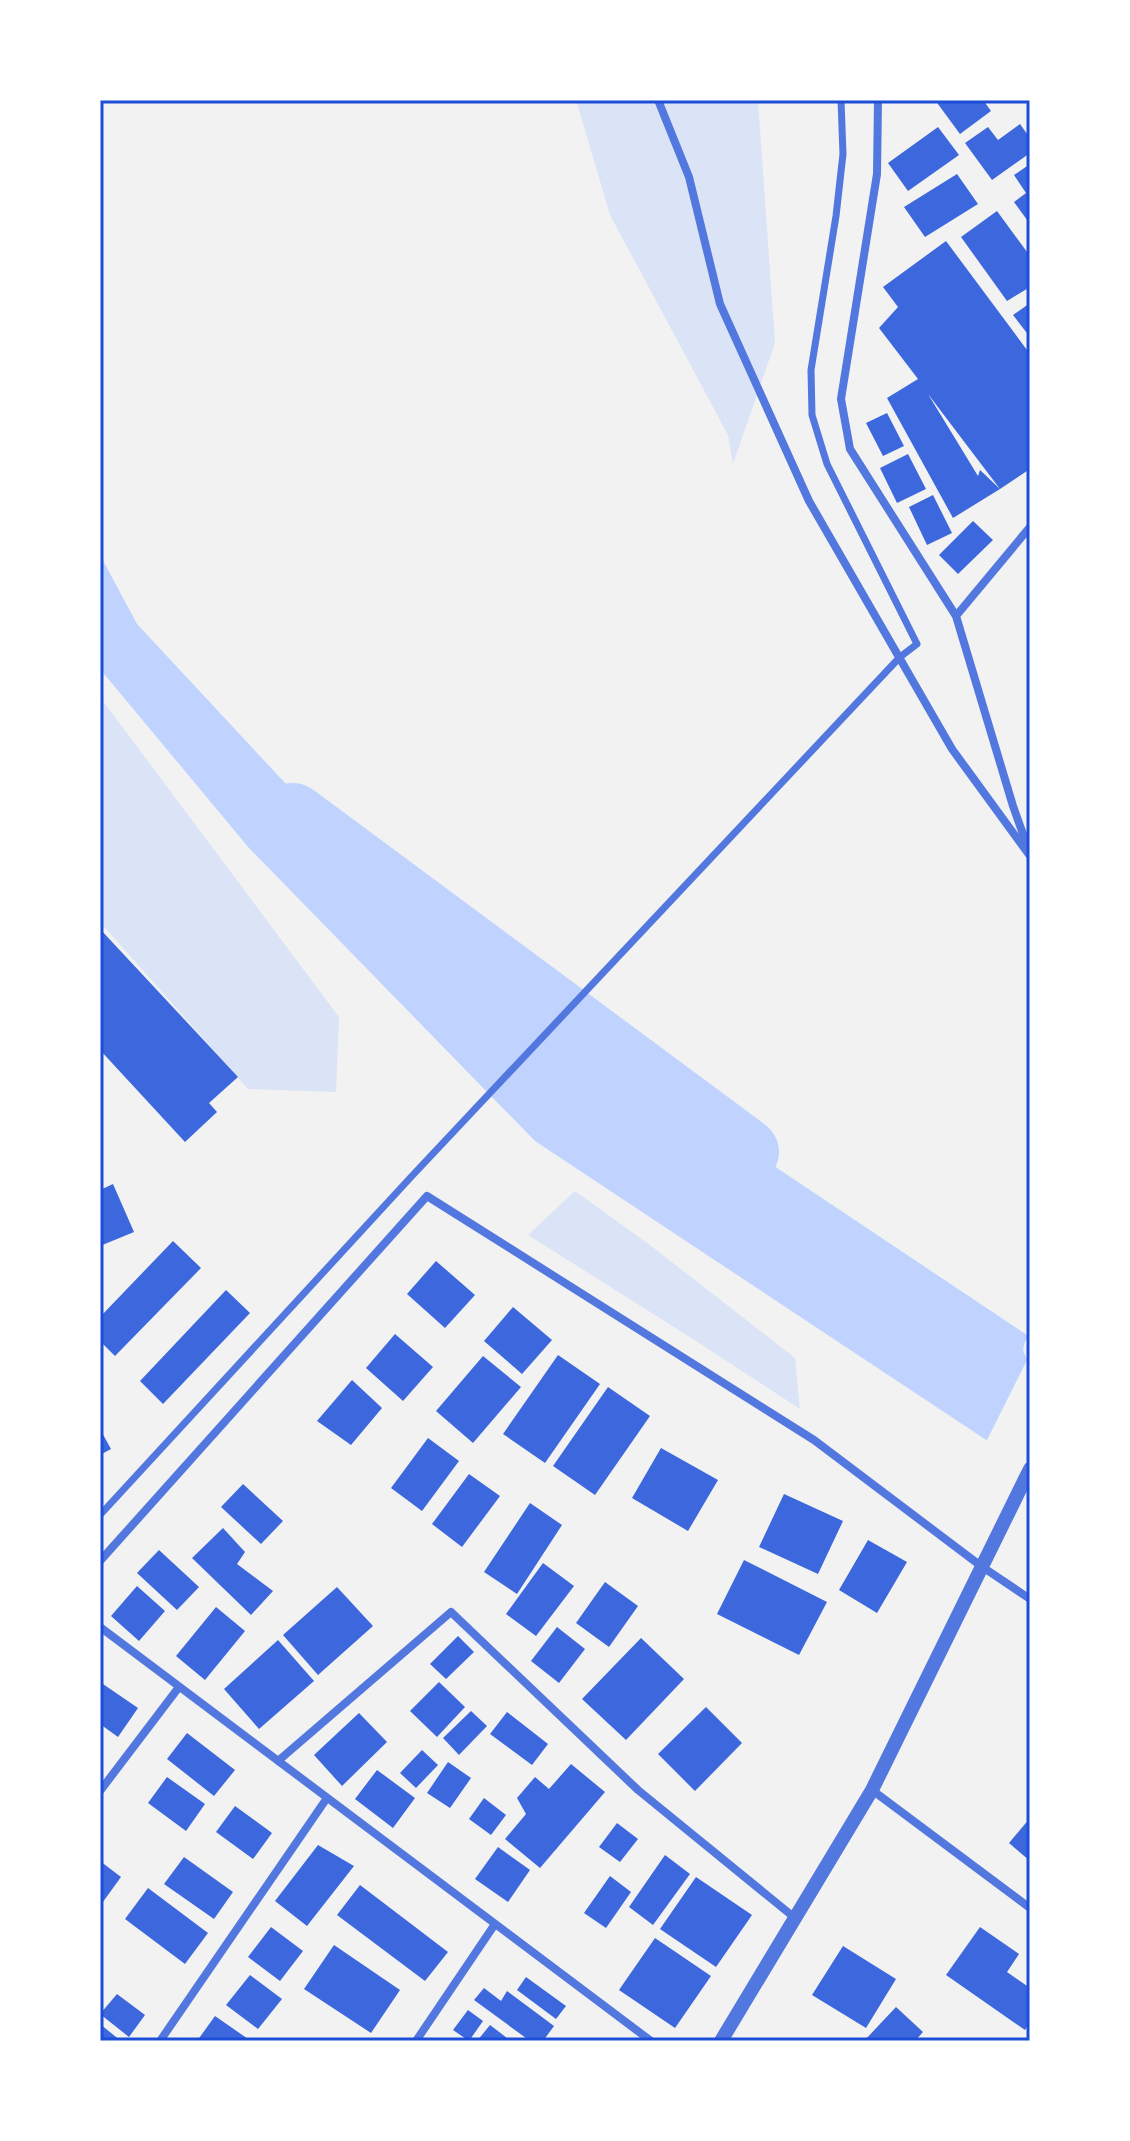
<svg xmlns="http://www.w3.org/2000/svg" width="1130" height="2141" font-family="'Crimson Pro',serif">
  <rect width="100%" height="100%" fill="#f2f2f2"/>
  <path fill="#dbe4f7" d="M576 100H758L775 343 733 464 728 435 610 215Z
    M100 697 339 1017 336 1092 248 1089 100 922Z
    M575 1191 650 1245 795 1358 800 1409 696 1341 528 1235Z"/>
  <path fill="#bfd3fe" d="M100 555 137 624 367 871 669 1096 1030 1337V1469L535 1141 249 848 100 669Z"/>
  <path fill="#f2f2f2" d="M1030 1338V1473L985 1444 1027 1360 1023 1350 1025 1341Z"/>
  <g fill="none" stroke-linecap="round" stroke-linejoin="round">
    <path stroke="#bfd3fe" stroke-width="68" d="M293 817 745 1152"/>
  </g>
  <path fill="#3d67dc" d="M935 100H983L991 111 960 134Z
    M1020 124 1030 138V153L992 180 965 143 988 127 998 140Z
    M938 127 959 155 908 191 888 163Z
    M1030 164V224L1014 202 1026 193 1014 175Z
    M957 174 978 204 925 237 904 207Z
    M997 211 1030 256V287L1007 301 961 237Z
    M946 241 1030 354V469L1000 489 928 394 978 476 980 470 1000 489 953 518 887 398 918 379 879 328 898 307 883 287Z
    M1030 303V337L1013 315Z
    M887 413 904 446 883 456 866 423Z
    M908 454 926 489 897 503 880 468Z
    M933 495 952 533 927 545 909 507Z
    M973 521 993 540 958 574 939 555Z
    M100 929 238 1077 209 1103 217 1112 185 1142 100 1050Z
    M113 1184 134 1232 100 1246V1190Z
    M173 1241 201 1268 115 1356 100 1341V1317Z
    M436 1261 475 1295 445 1328 407 1294Z
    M226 1290 250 1313 163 1404 140 1381Z
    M513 1307 552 1340 522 1374 484 1341Z
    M395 1334 433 1367 403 1401 366 1368Z
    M558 1355 600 1384 545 1463 503 1434Z
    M483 1356 521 1387 473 1443 436 1411Z
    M352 1380 382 1408 351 1445 317 1421Z
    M608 1387 650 1416 595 1495 553 1466Z
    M100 1429 111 1449 100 1455Z
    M428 1438 459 1461 422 1511 391 1488Z
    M661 1448 718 1480 688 1531 632 1498Z
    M469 1474 500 1496 462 1547 432 1524Z
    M243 1484 283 1521 261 1544 221 1507Z
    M784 1494 843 1521 818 1574 759 1547Z
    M530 1503 562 1525 517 1594 484 1572Z
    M223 1528 245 1552 237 1564 273 1591 251 1615 192 1558Z
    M868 1540 907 1562 877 1613 839 1590Z
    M159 1550 199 1587 177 1610 137 1573Z
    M744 1560 827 1602 799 1655 717 1614Z
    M543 1563 574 1586 536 1636 506 1614Z
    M605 1582 638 1606 609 1647 576 1623Z
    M137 1586 165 1611 139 1641 111 1616Z
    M337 1587 373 1626 318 1675 283 1635Z
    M216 1607 245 1631 205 1680 176 1656Z
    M557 1627 585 1649 559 1683 531 1661Z
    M458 1636 474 1652 446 1679 430 1664Z
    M641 1638 684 1679 626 1740 582 1699Z
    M278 1640 314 1681 259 1729 224 1689Z
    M100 1682 138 1708 118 1737 100 1724Z
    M439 1682 465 1707 437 1737 410 1711Z
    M706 1707 742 1743 695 1791 658 1754Z
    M471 1711 487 1726 459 1755 443 1738Z
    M507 1712 548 1744 532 1765 490 1734Z
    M359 1713 387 1742 342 1786 314 1755Z
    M187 1733 235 1770 214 1796 167 1759Z
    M422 1750 438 1765 416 1788 400 1773Z
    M448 1762 471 1778 450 1808 427 1793Z
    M571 1764 605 1792 540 1868 505 1839 526 1814 517 1798 535 1777 549 1789Z
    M377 1770 415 1798 393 1828 355 1799Z
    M167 1777 205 1804 186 1831 148 1803Z
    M484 1798 506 1815 491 1835 469 1819Z
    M235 1806 272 1833 253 1859 216 1832Z
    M1030 1818V1861L1009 1843Z
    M617 1823 638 1839 620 1862 599 1847Z
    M318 1845 354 1866 307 1926 275 1901Z
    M498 1847 530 1870 508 1902 475 1879Z
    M665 1855 690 1874 653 1925 629 1907Z
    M184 1857 233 1892 214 1919 164 1884Z
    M100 1861 121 1877 100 1906Z
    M610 1876 631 1892 606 1928 584 1913Z
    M696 1877 752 1915 716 1967 660 1929Z
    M360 1885 448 1952 425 1981 337 1915Z
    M148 1888 208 1933 185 1964 125 1919Z
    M271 1927 303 1951 280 1981 248 1957Z
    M980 1927 1019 1954 1007 1972 1030 1988V2023L1025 2030 946 1975Z
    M655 1938 711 1976 675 2028 619 1990Z
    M334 1945 400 1990 371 2033 304 1989Z
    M843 1946 896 1979 866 2028 812 1995Z
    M250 1975 282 1999 258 2029 226 2005Z
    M526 1977 566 2006 556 2019 517 1990Z
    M484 1988 501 2001 507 1991 554 2026 543 2041H530L474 2000Z
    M117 1994 145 2015 129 2037 100 2014Z
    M896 2007 923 2032 915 2041H864Z
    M468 2010 483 2021 469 2041 453 2030Z
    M215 2016 251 2041H197Z
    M100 2024 121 2041H100Z
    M490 2025 511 2041H477Z"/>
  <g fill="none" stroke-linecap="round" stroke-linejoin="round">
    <path stroke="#5277de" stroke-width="7" d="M100 1515 411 1177 900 657 917 644 827 464 812 415 811 370 836 216 843 154 841 100"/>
    <path stroke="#5277de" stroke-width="8" d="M658 100 689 177 720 304 809 501 952 749 1030 856
      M878 100 877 174 841 399 850 449 956 616 1013 806 1028 848
      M956 616 1030 527
      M100 1561 427 1196 814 1440 981 1566 1030 1599
      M100 1627 651 2041
      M278 1761 451 1612 638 1790 795 1918
      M872 1790 1030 1908
      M100 1791 179 1687
      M160 2041 327 1798
      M416 2041 495 1924"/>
    <path stroke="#5277de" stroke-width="14" d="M721 2041 872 1790 1030 1469"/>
  </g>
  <rect width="1130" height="2141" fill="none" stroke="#ffffff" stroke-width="204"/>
  <rect x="102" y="102" width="926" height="1937" fill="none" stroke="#1d4ed8" stroke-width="3"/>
</svg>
